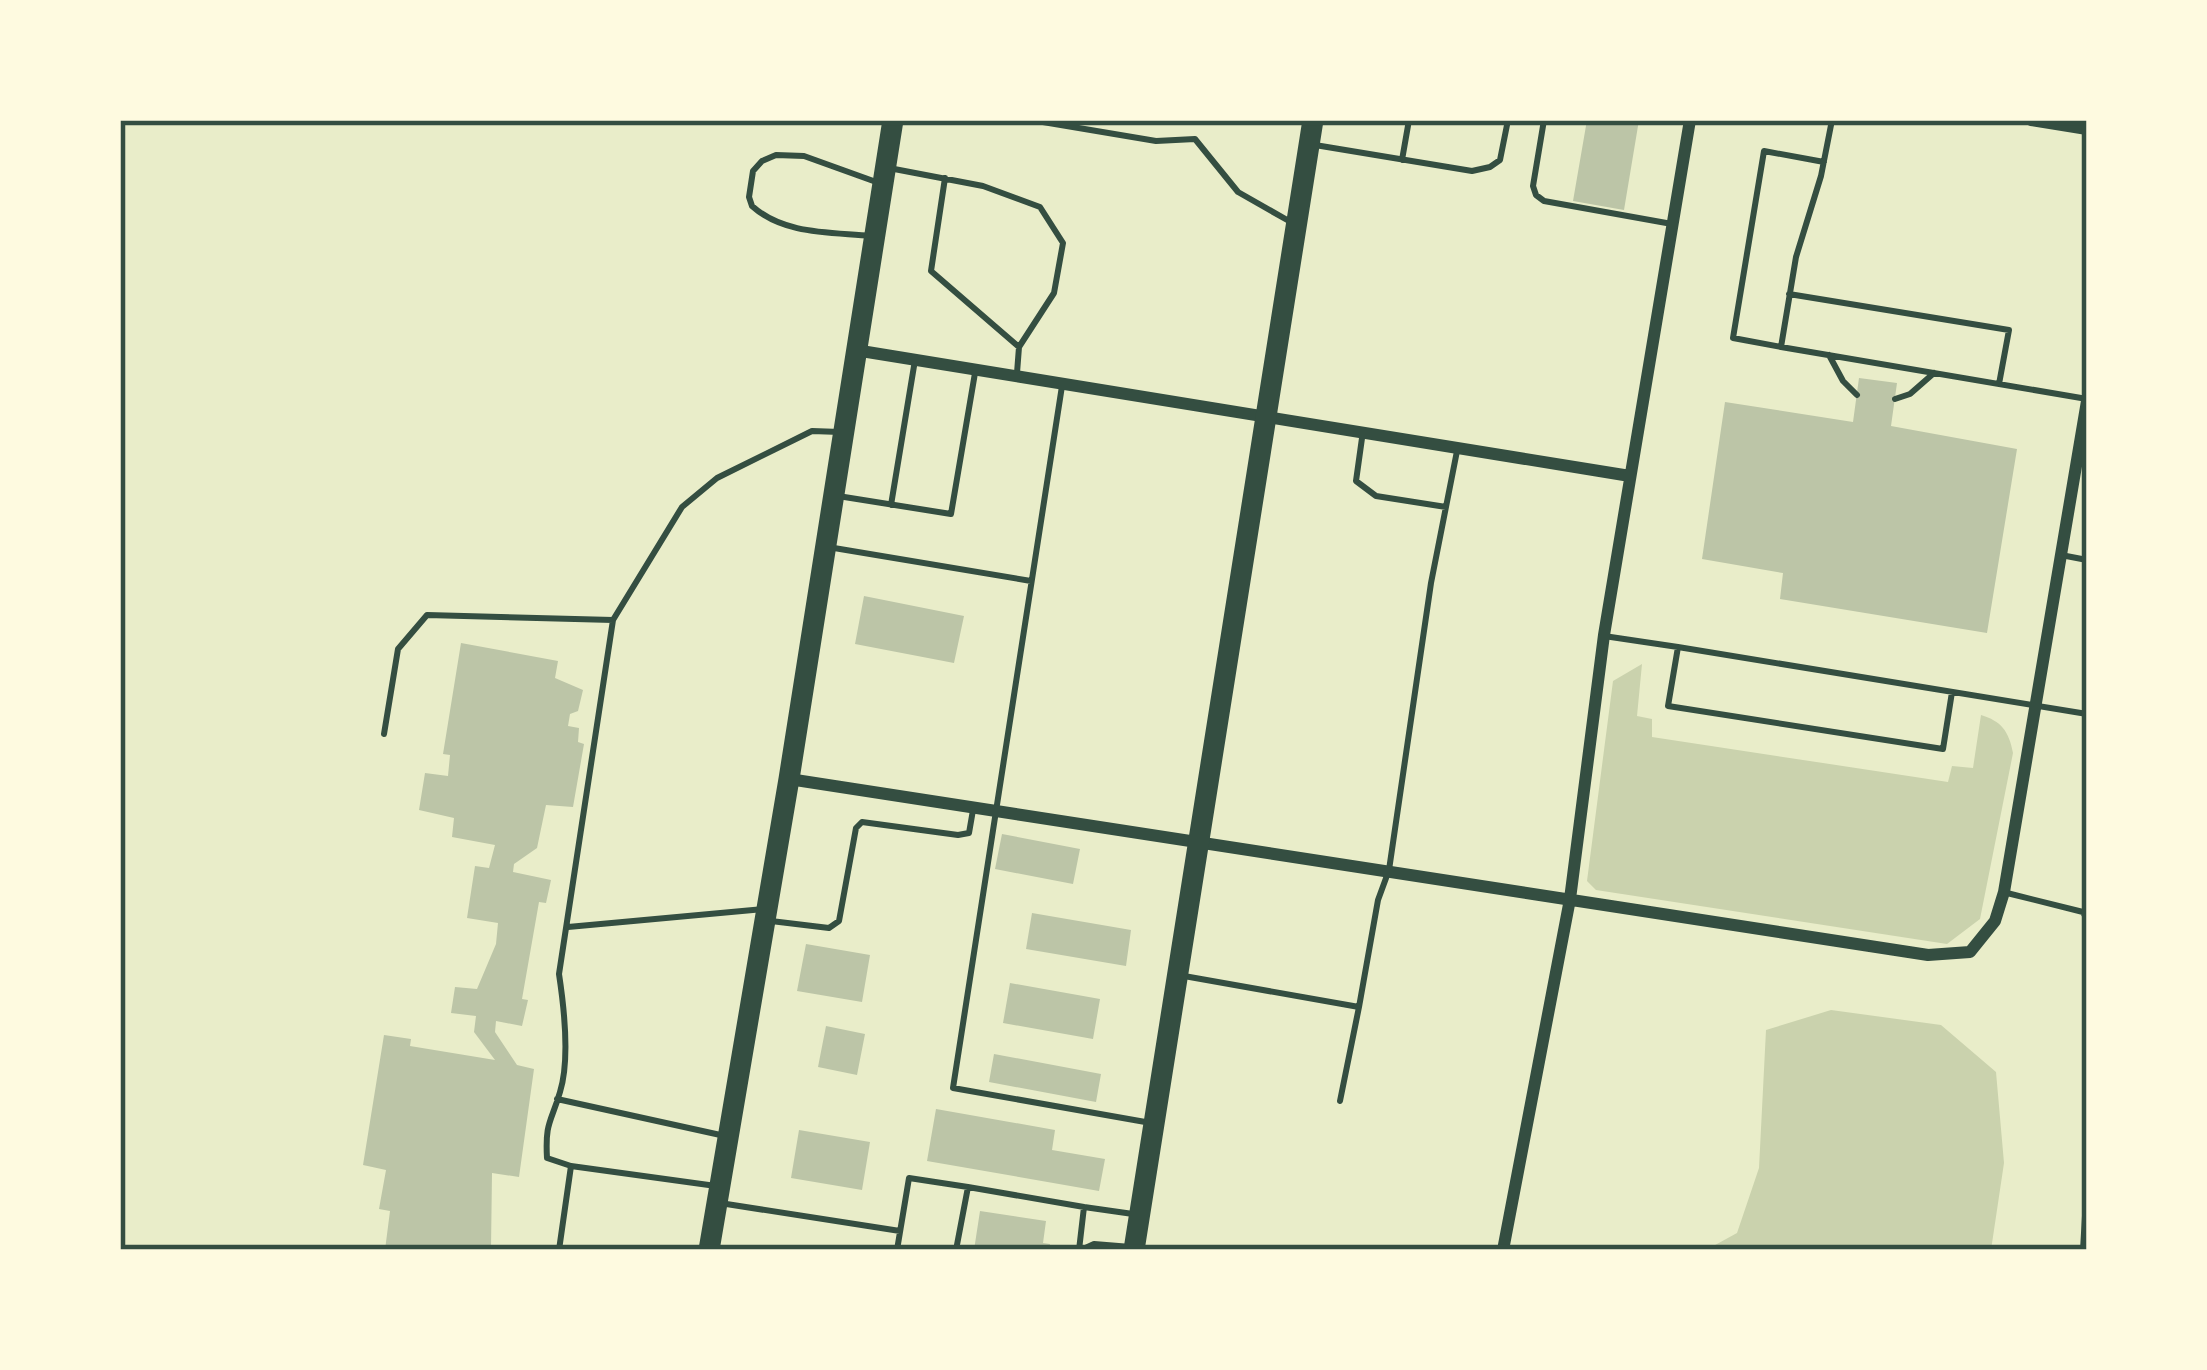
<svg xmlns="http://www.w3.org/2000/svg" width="2207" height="1370" font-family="'Space Grotesk',sans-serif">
  <rect width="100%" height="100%" fill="#e9edc9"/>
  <path fill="#cad2ad" d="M1642 664 1637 716 1652 719V737L1948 782 1952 766 1973 768 1981 715C2001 721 2009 731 2013 753L1980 919 1947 944 1596 890 1587 881 1613 681Z
    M1831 1010 1941 1025 1996 1072 2004 1163 1991 1250H1706L1737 1233 1759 1168 1766 1030Z"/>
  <path fill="#bcc5a7" d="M1587 120H1639L1624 210 1573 201Z
    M1859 378 1897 383 1891 426 2017 449 1987 633 1780 599 1783 573 1702 559 1725 402 1853 422Z
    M864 596 964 616 954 663 855 644Z
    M461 643 558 661 555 678 583 690 578 711 570 714 568 726 579 728 578 742 584 744 573 807 546 805 537 848 514 864 513 872 551 880 546 903 539 902 522 999 528 1000 522 1026 496 1021 495 1032 517 1065 534 1069 519 1177 492 1173 491 1248 385 1250 390 1211 379 1209 386 1170 363 1165 384 1035 411 1039 410 1046 495 1060 474 1032 476 1016 451 1013 455 987 477 989 496 944 498 923 467 918 475 866 489 868 495 845 452 837 454 818 419 810 425 773 448 776 450 755 443 754Z
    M1002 834 1080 849 1073 884 995 869Z
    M1032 913 1131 930 1126 966 1026 949Z
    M806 944 870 955 862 1002 797 991Z
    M1010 983 1100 999 1093 1039 1003 1023Z
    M826 1026 865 1034 857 1075 818 1067Z
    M994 1054 1101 1074 1096 1102 989 1082Z
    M936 1109 1055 1130 1052 1150 1105 1159 1099 1191 927 1161Z
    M799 1130 870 1142 862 1190 791 1178Z
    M980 1211 1046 1221 1043 1243 1050 1244 1049 1250H974Z"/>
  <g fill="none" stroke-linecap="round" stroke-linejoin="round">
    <path stroke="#344e41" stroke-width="6" d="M1031 120 1156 141 1195 139 1238 192 1289 221
      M1544 120 1533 186 1536 195 1544 201 1672 224
      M1832 120 1821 176 1796 257 1781 347 2087 399
      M1315 145 1472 171 1490 167 1500 160 1508 120
      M1402 160 1409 120
      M889 168 983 186 1040 207 1063 243 1054 293 1019 347 1017 373
      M945 178 931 271 1019 347
      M871 236C831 232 784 235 752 206L749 197 753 171 762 161 776 155 804 156 879 183
      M1789 294 2009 330 1999 384
      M1781 347 1733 338 1764 151 1824 162
      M1829 355 1843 381 1857 395
      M1062 386 953 1088 1151 1123
      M1895 399 1910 394 1934 373
      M1363 431 1356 481 1376 496 1446 507
      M838 496 951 514 975 373
      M891 505 915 360
      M828 547 1031 581
      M2061 555 2087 560
      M1604 636 1678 647
      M1952 692 1943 749 1668 706 1678 647 2087 714
      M384 734 398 649 427 615 613 620
      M2007 893 2083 912 2087 920
      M771 921 829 928 839 921 856 828 862 822 958 835 969 833 973 810
      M568 927 764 909
      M1184 976 1359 1007 1378 900 1389 870 1431 583 1457 451
      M557 1099 725 1136
      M1340 1101 1359 1007
      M571 1166 716 1186
      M968 1187 1084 1207
      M720 1203 900 1231
      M559 1250 571 1166 547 1158C545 1122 551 1123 560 1092 570 1060 564 1007 559 974L613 620 682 507 717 478 812 431 840 432
      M897 1250 909 1178 968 1187 956 1250
      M1079 1250 1084 1207 1133 1214
      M1081 1250 1094 1244 1131 1247
      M2083 1250 2087 1182"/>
    <path stroke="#344e41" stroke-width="12" d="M2031 120 2087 129
      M855 350 1630 476
      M789 779 1928 955 1970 952 1995 921 2004 892 2087 401
      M1503 1250 1570 899 1604 635 1690 120"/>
    <path stroke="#344e41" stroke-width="21" d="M709 1250 789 779 893 120
      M1134 1250 1313 120"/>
  </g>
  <rect width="2207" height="1370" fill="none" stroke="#fefae0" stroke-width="246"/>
  <rect x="123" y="123" width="1961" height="1124" fill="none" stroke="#344e41" stroke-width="4.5"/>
</svg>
